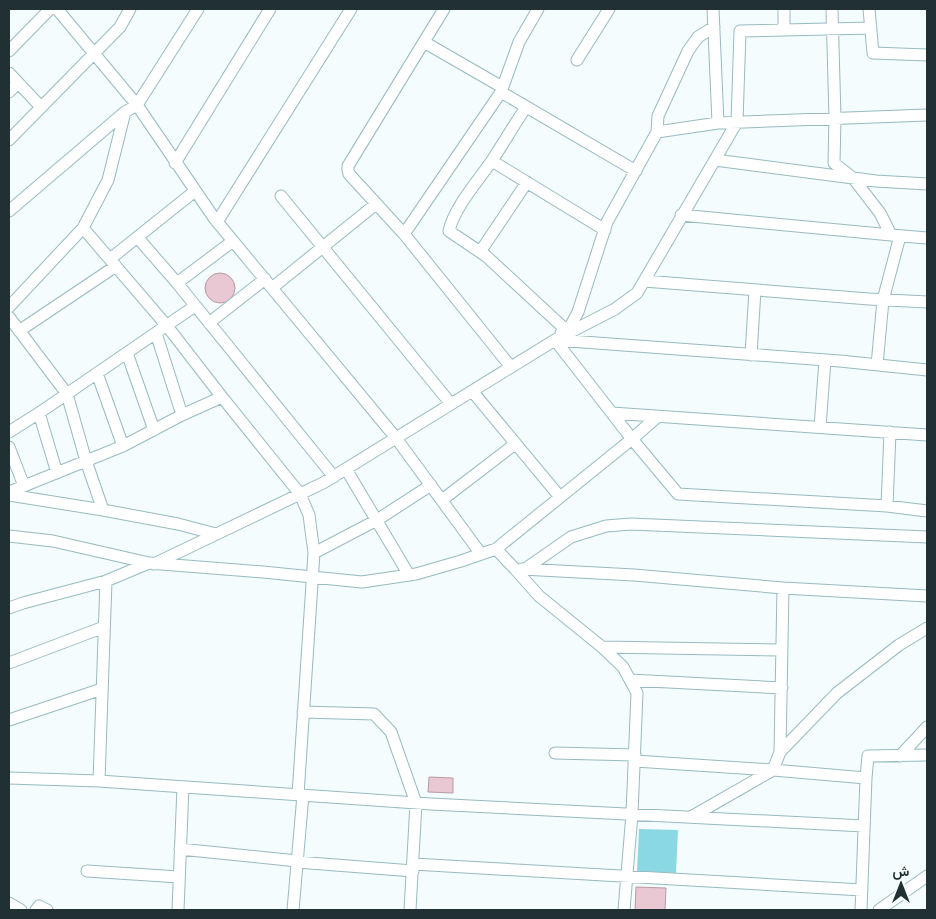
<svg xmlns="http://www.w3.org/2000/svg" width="936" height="919" font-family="Karla,Vazirmatn,sans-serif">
  <rect width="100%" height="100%" fill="#f4fcfd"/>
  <path fill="#8ad8e3" d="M639 829 678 830 676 873 637 871Z"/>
  <path fill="#eac8d3" stroke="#ba9aa4" d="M205 288a15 15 0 1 1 30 0a15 15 0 1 1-30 0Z
    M429 777 453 778V793L428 792Z
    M636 887 666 888 665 910H635Z"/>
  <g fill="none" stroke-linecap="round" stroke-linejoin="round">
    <defs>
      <path id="minor" d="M57 9 137 105 214 218 396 438 481 554
        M444 9 348 166V170L349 174 404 234 511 367
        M713 9 718 123
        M784 9V30
        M832 9 835 118 834 163 853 178 880 213 891 235
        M869 9 873 53 927 55
        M424 42 502 87
        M9 51 50 9
        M577 60 609 9
        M9 73 41 107
        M9 92 18 83
        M501 92 636 171
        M526 107C514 125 503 144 491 162 477 182 454 208 449 231L486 256 566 330
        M657 132 658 116 688 51 698 37 714 27
        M9 140 120 27 130 9
        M715 160 876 181 927 184
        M492 161 605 230
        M175 163 270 9
        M281 196 451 404
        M9 211 125 112
        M681 215 891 235 927 238
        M217 222 351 9
        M83 228 167 326 222 397 300 494 309 515 314 553 298 795
        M404 234 501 92 519 42 538 9
        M138 238 177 283 334 477
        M480 252 527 182
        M110 259 195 191
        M644 281 869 299 927 302
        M177 283 233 241
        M272 288 376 204
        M9 307 83 228 108 180 125 112 137 105 198 9
        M9 317 67 394 86 461 103 510 9 495
        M209 323 265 279
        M19 331 116 266
        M156 333 182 415
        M561 333 571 325 578 312 607 222 657 132 718 123 927 115
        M555 340 632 439 678 494 887 506 927 511
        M556 340 840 361 927 370
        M127 353 154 430
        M751 355 755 290
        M877 365 883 300 900 236
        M97 373 123 446
        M472 391 560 497
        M39 413 57 473
        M612 413 927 435
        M820 427 825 360
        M9 432 39 413 195 306
        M9 447 24 486
        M346 469 409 575
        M9 492 123 446 182 415 222 397
        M442 500 515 444
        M887 506 890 432
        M103 510 178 524 216 534
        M9 536 53 541 149 563 263 572 362 582 416 574 461 561 496 549 632 439 657 417
        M496 549 515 569 539 596 602 647 623 667 637 693 632 814 624 910
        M314 553 377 520 431 485
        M154 564 323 483 555 340 615 309 637 293 737 122 740 31 871 28
        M522 569 634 575 783 588 927 596
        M525 569 571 537 606 526 631 524 927 537
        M9 608 23 603 106 581 149 563
        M602 647 782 650
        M9 663 104 627
        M630 680 782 688
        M303 712 374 714 391 732 416 803 410 910
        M9 720 102 689
        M780 752 837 693 899 645 927 628
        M555 753 635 755
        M900 756 927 727
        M635 761 773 770 866 778
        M9 778 99 781 431 804 864 826
        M99 781 106 581
        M691 817 773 770 780 752 783 588
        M180 849 297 861
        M297 862 413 871
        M413 864 862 890
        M87 871 179 877
        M9 903 21 910
        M36 910 39 906 47 910
        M178 910 183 787
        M293 910 303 795
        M861 910 866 778 868 756 927 755
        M879 910 927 876"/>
    </defs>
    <use href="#minor" stroke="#96bbc1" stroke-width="13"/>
    <use href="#minor" stroke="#fff" stroke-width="11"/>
  </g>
  <rect width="936" height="919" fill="none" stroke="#213032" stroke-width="20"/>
  <g transform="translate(901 884)" stroke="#f4fcfd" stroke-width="4" paint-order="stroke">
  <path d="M0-4L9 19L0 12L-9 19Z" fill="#213032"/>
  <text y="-8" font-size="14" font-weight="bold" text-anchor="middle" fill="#213032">ش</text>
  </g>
</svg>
